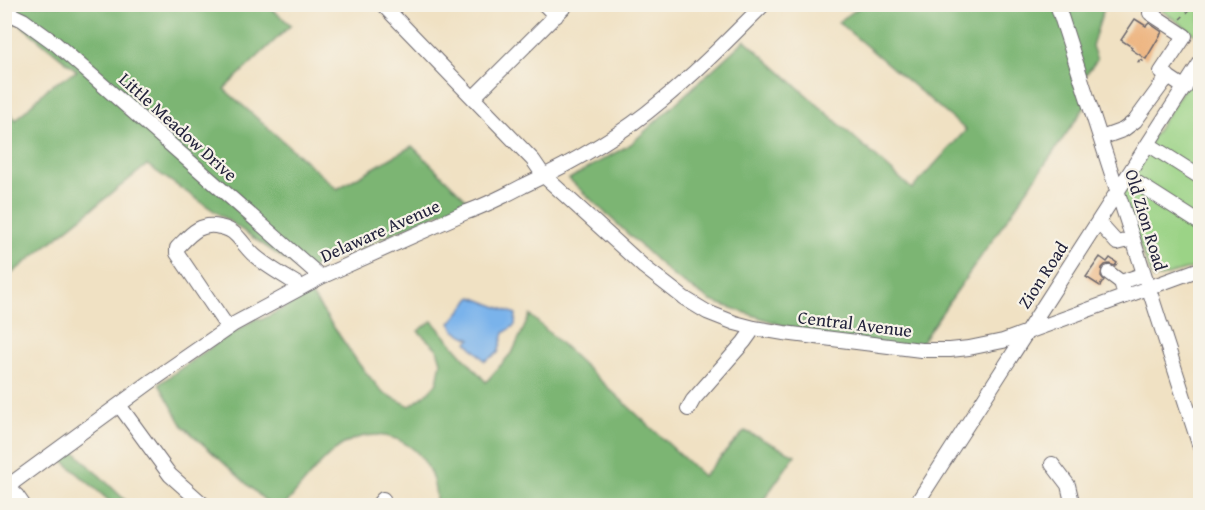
<svg xmlns="http://www.w3.org/2000/svg" width="1205" height="510" font-family="'Gentium Book Plus',serif">
  <rect width="100%" height="100%" fill="#f7f3e8"/>
  <filter id="ink" filterUnits="userSpaceOnUse"><feTurbulence type="fractalNoise" baseFrequency=".0167" numOctaves="2"/><feDisplacementMap in="SourceGraphic" scale="12" xChannelSelector="R" yChannelSelector="G"/><feConvolveMatrix kernelMatrix="1 2 1 2 8 2 1 2 1" color-interpolation-filters="sRGB"/></filter>
  <filter id="wash" filterUnits="userSpaceOnUse"><feTurbulence type="fractalNoise" baseFrequency=".008" numOctaves="4" result="noise"/><feDisplacementMap in="SourceGraphic" scale="24" xChannelSelector="R" yChannelSelector="G"/><feGaussianBlur stdDeviation="1.35" result="paint"/><feColorMatrix in="noise" values="0 0 0 0 0 0 0 0 0 0 0 0 0 0 0 0 0 1.4 0 .05"/><feComposite in="paint" operator="in"/></filter>
  <g filter="url(#wash)">
    <rect width="100%" height="100%" fill="#f0e1c3"/>
    <path fill="#9bd386" stroke="#5e7a60" stroke-width="1.5" d="M1153 5H1200V38C1184 27 1169 15 1153 5Z
      M1200 63V266L1153 279 1118 192Z"/>
    <path fill="#7cb573" stroke="#4f6c57" stroke-width="1.5" d="M5 5H267L291 25 224 89 337 189 412 146 468 201 303 272 147 165 5 279 4 106 16 120 49 87 77 71 17 22 5 32Z
      M863 5H1105L1092 46 1097 60 1083 78 1089 101 916 350 820 338 711 301 673 276 569 179 631 144 745 40 912 189 966 130 838 22Z
      M311 294 359 364 383 393 410 406 425 395 437 383 441 362 437 349 418 331 432 321 486 382 513 351 530 315 703 476 745 431 795 455 760 505 436 506C437 484 429 462 412 448 391 432 364 431 342 445 322 458 301 487 285 505H270L183 426 159 384 220 341 257 318 261 320Z
      M72 449 130 505H114L60 458Z"/>
    <path fill="#7ab3eb" stroke="#4e6a93" stroke-width="1.5" d="M472 297 516 314 515 325 504 333 498 353 485 361 467 342 471 339 455 331 450 323Z"/>
    <g id="blocks">
      <path fill="#edb581" d="M1135 19 1146 26 1149 23 1162 32 1146 59 1131 49 1132 47 1121 40Z
        M1100 257 1107 262 1110 258 1117 263 1115 266 1109 264 1105 265 1102 268 1101 276 1104 280 1100 286 1086 277Z"/>
    </g>
  </g>
  <g filter="url(#ink)">
    <use href="#blocks" fill-opacity="0" stroke="#6a656b" stroke-width="1.5"/>
    <g fill="none" stroke-linecap="round" stroke-linejoin="round">
      <defs>
        <path id="minor" d="M382 4 533 160 544 176 644 267 684 298 707 312 735 323 754 328 784 333 921 350H950L969 348 1003 341 1200 269
          M544 4 556 16
          M1057 4 1200 447
          M4 11 23 20 56 44 321 277
          M1150 13 1185 36 1161 72 1185 88
          M473 98 567 4
          M1101 138 1123 130 1135 121 1168 76
          M1148 144 1200 177
          M1128 177 1200 223
          M1098 222 1117 243 1133 239
          M1109 273 1121 282
          M1125 295 1121 282 1144 274
          M228 328 177 253V248C189 236 200 221 220 227 225 228 232 231 236 235 243 242 248 250 255 256 269 268 286 277 302 287
          M119 405 170 475 205 506
          M688 409 693 400 744 342 754 328
          M1052 464 1068 485 1073 506
          M4 484 17 496 24 506
          M4 489 153 380 234 324 321 277 464 213C485 206 504 196 523 186 572 163 619 137 660 102 697 72 730 38 764 4
          M377 506 383 499
          M915 506 1200 63"/>
      </defs>
      <use href="#minor" stroke="#6a656b" stroke-width="16"/>
      <path stroke="#6a656b" stroke-width="1.5" stroke-dasharray="4.5 4.5" stroke-linecap="butt" d="M1180 19 1196 4
        M1140 59 1143 61 1141 64 1138 62Z"/>
      <use href="#minor" stroke="#fff" stroke-width="14"/>
    </g>
  </g>
  <g text-anchor="middle" stroke-width="4.5" stroke-linejoin="round" paint-order="stroke">
    <g font-size="18" fill="#22223b" stroke="#f7f3e8">
      <text transform="translate(178 127) rotate(42)" y="6">Little Meadow Drive</text>
      <text transform="translate(1146 220) rotate(73)" y="6">Old Zion Road</text>
      <text transform="translate(380 231) rotate(-24)" y="6">Delaware Avenue</text>
      <text transform="translate(1043 275) rotate(-57)" y="6">Zion Road</text>
      <text transform="translate(855 324) rotate(7)" y="6">Central Avenue</text>
    </g>
  </g>
  <rect width="1205" height="510" fill="none" stroke="#f7f3e8" stroke-width="24"/>
</svg>
